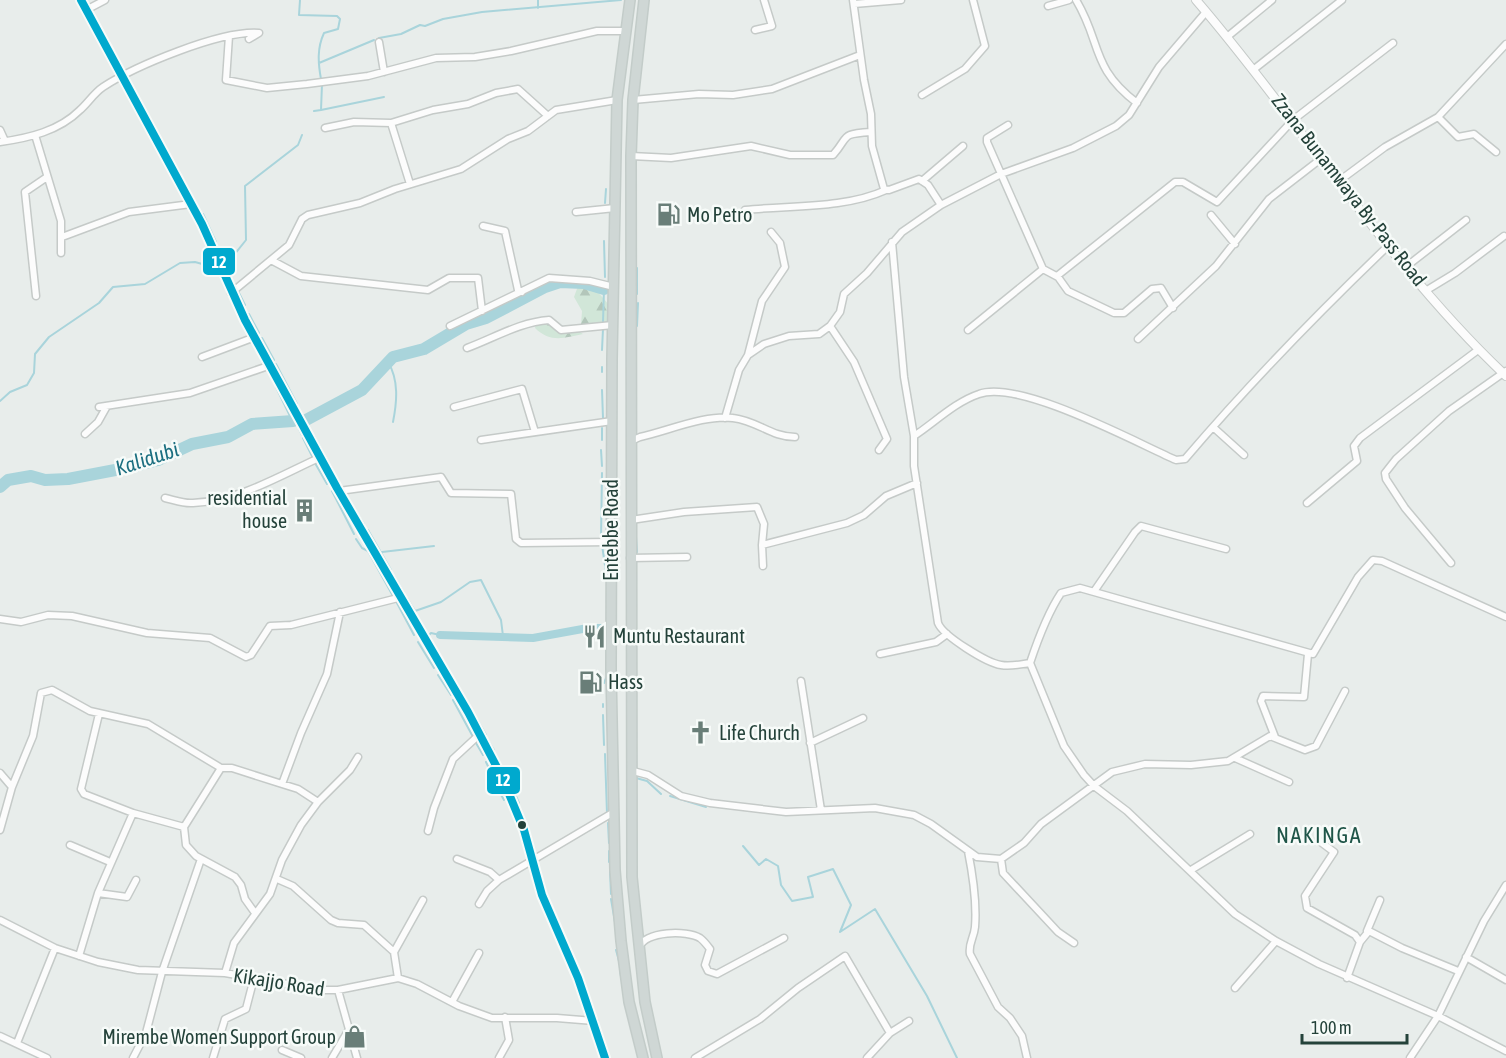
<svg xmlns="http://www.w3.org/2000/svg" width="1506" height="1058" font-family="'Asap Condensed',sans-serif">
  <defs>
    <pattern id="forest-firs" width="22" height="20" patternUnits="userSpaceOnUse" patternTransform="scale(1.5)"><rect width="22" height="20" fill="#d1e6d8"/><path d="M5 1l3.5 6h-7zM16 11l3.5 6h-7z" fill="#b3c6ba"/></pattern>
  </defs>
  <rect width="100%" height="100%" fill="#e8edeb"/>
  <path fill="url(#forest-firs)" d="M586 285 596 290 610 306 609 327 581 325 582 311 574 297 578 286Z
    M549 322 560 331H578L583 334C564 338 550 343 535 328L536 323Z"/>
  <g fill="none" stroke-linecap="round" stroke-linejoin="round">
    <path stroke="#a9d4db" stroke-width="2" d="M300 0 299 15 337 16 340 19 338 29 324 33C317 48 318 63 321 79
      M538 0V8
      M379 38 401 34 420 25 425 26 443 19 482 12 621 0
      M319 63 374 40
      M321 110 384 97
      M314 111 321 110 322 84
      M605 203 606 189
      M203 214 216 242
      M604 241 605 277
      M636 242V260
      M223 262 226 265 246 240 245 186 298 145 302 135
      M637 268V294
      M239 293 245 305
      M249 314 259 333
      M603 322 604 289
      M637 326 638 303
      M262 338 274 360
      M602 350 603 329
      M388 362C399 380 397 402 393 422
      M276 364 297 404
      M602 372V367
      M276 387 290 416
      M602 390 603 418
      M0 401 10 392 27 385 34 373 35 354 49 337 99 303 113 287 145 284 180 263 195 262 213 267
      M636 414V432
      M306 420 308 425
      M299 429 302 435
      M314 436 333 471
      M303 438 312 456
      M602 440V428
      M601 450 602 466
      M636 460V442
      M315 463 327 484
      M336 477 339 482
      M332 491 354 534
      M348 500 364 524
      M368 530 391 570
      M636 537 637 552
      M356 539 362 548 368 551 393 596
      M601 539 602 473
      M602 545 606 572
      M382 552 434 546
      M394 576 404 593
      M407 598 415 611 441 602 470 582 481 580 501 620 503 636
      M397 603 414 635
      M427 637 431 633 440 635
      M418 642 434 668
      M445 665 455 683
      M438 675 451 695
      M604 683 607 676
      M453 700 472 735
      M603 707V704
      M603 715 604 745
      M477 719 486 735
      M489 742 494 750
      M476 743 483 755
      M495 754 500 766
      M605 754 607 813
      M486 762 498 787
      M636 778 647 781 661 794
      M508 783 511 789
      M500 793 504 800
      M515 794 519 803
      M670 796 706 807
      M608 823 609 843
      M743 846 759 865 766 859 778 866 781 885 792 901 813 897 808 877 833 869 851 905 840 932 875 909 927 996 957 1058
      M609 851V862
      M610 870 611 894
      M611 899 615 922
      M616 950 619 961
      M620 969 621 976"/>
    <path stroke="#a9d4db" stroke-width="8" d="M440 635 533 638 588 628H608"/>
    <path stroke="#a9d4db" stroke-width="12" d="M306 420 362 390 393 357 424 349 466 324 486 318 545 287 560 282 584 283 604 289
      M0 487 8 480 31 476 45 480 68 479 131 467 158 460 192 444 228 437 252 424 293 421"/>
    <defs>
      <path id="minor" d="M853 0 864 80 871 114 872 146 884 189 889 190 919 179 928 185 941 205
        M1076 0C1102 43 1090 67 1137 103
        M854 4 901 0
        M1048 6 1069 0
        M86 10 105 0
        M755 30 772 26 764 0
        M229 36 226 80 267 88 307 84 368 76 436 58 475 57 511 51 597 31H624
        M1227 37 1272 0
        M379 42 384 72
        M1253 70 1342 0
        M922 95 965 69 985 46 973 0
        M633 100 699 94 733 95 772 89 860 55
        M1438 117 1458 137 1474 134 1496 152
        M391 123 410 184
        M1008 125 987 138V142L1043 269 1058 277 1068 291 1114 313H1124L1152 289 1161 288 1173 308
        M325 128 354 122 391 123 433 110 468 104 496 93 518 89 548 116
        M0 130 5 141
        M35 135 61 221V253
        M0 142C29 138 59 131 80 110 88 103 94 93 103 87 135 66 221 30 259 33L249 39
        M631 156 671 158 751 146 790 155H833C850 136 839 134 871 132
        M922 181 963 146
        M1339 181 1385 147 1438 117 1506 44
        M745 210C791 205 844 209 886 190
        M576 212 615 208
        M1211 215 1235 244
        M483 226 505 231 518 290 522 292
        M62 237 129 212 191 204
        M892 242 904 377 914 436V466L938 623C943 636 987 663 1001 665 1011 667 1021 664 1030 663
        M271 260 301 276 428 290 449 278H478L482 311
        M1407 266 1466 220
        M1057 276 1175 182H1183L1217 202 1293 120 1393 43
        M1427 290 1455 273 1504 236
        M231 293 289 245 302 219 308 215 360 203 395 189 461 169 508 139 528 131 556 110 617 100
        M36 296 25 192 47 177
        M450 326 549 278 590 281 614 287
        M830 326 854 362 887 439 879 450
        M968 330 1043 269
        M1138 339 1216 266 1269 199 1322 158
        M467 348C494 338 520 322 549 320L561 330 613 325
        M748 355 762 301 785 267 780 243 771 232
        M202 357 255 337
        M99 407 190 393 271 365
        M454 407 522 389 535 432
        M725 418 739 370 748 355 764 344 789 336 819 334 830 326 840 312 844 294 867 273 902 232 941 205 1001 174 1073 148 1116 126 1129 115 1159 67 1206 12
        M1213 427 1244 455
        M85 434 98 422 107 406
        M914 436C934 423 955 402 979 394 1019 379 1135 442 1176 460L1185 459C1249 384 1318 313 1389 245
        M481 440 612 421
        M631 441 640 437C667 431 707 414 733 418 758 421 771 437 795 437
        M339 491 441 477 451 493 511 494 516 539 521 543 611 542
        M165 498C174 500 184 504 193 503 239 501 281 475 321 457
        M1307 503 1357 461 1354 446 1360 438 1478 350
        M631 520 684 512 757 507 764 524 762 545
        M630 558 687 557
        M1451 563 1405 508 1386 479 1385 473 1396 459 1449 411 1506 371
        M763 566 762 545 847 523 864 515 886 496 917 483
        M1095 590 1135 532 1141 526 1226 549
        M1506 617 1382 561 1373 560 1358 577 1313 654 1080 588 1061 593C1047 614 1038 639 1030 663L1064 746 1084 775 1094 786 1127 811 1235 914 1276 941 1319 964 1438 1016 1506 1051
        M0 619 21 622 48 615 72 616 147 633 210 638 246 657 251 655 270 626 291 625 402 597
        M880 654 936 642 947 634
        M801 681 821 810
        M99 714 81 789 84 794 133 813
        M1275 737 1261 701 1263 696 1304 697 1308 654
        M810 743 863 718
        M1235 758 1289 782
        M0 773 12 787
        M632 773 633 771 648 775 681 796 710 803 786 812 875 808 914 815 931 824 977 857 1001 859 1024 843 1041 824 1112 772 1145 764 1191 765 1228 761 1270 736 1305 750 1316 746 1345 691
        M282 784 298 789 318 802
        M0 830 12 787 33 736 41 693 52 690 90 711 148 724 221 768
        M428 831 434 808 453 759 480 734
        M1318 840 1334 852 1305 896 1307 908 1355 935 1360 942
        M70 845 110 862
        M968 851C973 876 977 902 975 927 974 938 968 944 970 954L998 1007 1010 1018 1022 1036 1027 1058
        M457 859 490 872 499 880
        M1001 859 1003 873 1058 932 1074 943
        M1191 870 1250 834
        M277 879 293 886 331 920 338 923 364 925 394 952 398 978
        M98 893 127 897 136 880
        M479 904 487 891 499 880 614 812
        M255 913 245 899 241 885 235 877 196 856 186 845 184 827 221 768H232L282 784 301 733 327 674 340 612
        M0 920 55 948 98 962 138 970 225 973 320 990H338L398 978 417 984 459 1006 492 1018H557L594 1021
        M1367 931 1380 900
        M639 947C647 931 686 930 700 938 704 941 707 945 710 949L705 965 708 971 717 974 784 938
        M394 952 423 900
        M79 956 98 893 133 813 184 827
        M1466 957 1506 980
        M225 973 234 943 270 894 282 860 301 825 318 802 350 770 358 757
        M1347 978 1360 942 1369 931 1402 948 1458 971
        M1235 988 1276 941
        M338 990 357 1058
        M452 1002 479 953
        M0 1036 47 1058
        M17 1043 55 948
        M282 1050 301 1058
        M133 1058 146 1033 162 972 201 859
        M213 1058 225 1019 246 1009 254 978
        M332 1058 348 1031
        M499 1058 509 1040 505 1017
        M695 1058 760 1019 798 988 845 956 890 1033
        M867 1058 890 1033 909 1021
        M1410 1058 1438 1016 1484 921 1506 885"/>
      <path id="tertiary" d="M81 0 202 224 245 320 337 488 468 712 502 777 524 830 542 895 578 978 605 1058
        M1196 0C1302 123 1388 265 1506 376"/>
      <path id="primary" d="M630 0 617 100 612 359 611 669 615 870 621 941 629 1002 643 1058
        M644 0 633 100 631 156 632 877 645 1002 657 1058"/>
    </defs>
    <use href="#minor" stroke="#c5cac8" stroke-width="9"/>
    <use href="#tertiary" stroke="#c5cac8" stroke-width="10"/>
    <use href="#primary" stroke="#c3ccc9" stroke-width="12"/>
    <use href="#minor" stroke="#fcfcfc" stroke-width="6"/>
    <use href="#tertiary" stroke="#fcfcfc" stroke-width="8"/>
    <use href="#primary" stroke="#cfd7d5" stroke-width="9"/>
    <defs>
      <path id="bus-1" d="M81 0 202 224 245 320 337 488 468 712 502 777 524 830 542 895 578 978 605 1058"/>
    </defs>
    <use href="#bus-1" stroke="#f7fbf9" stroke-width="12"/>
    <use href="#bus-1" stroke="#00a9ce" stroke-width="8"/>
  </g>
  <defs>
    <symbol id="fuel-bare" viewBox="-9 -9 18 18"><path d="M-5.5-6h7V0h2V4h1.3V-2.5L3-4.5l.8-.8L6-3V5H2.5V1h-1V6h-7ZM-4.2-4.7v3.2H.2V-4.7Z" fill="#697e78" stroke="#f7fbf9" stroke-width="2.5" paint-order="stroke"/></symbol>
    <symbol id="building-bare" viewBox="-9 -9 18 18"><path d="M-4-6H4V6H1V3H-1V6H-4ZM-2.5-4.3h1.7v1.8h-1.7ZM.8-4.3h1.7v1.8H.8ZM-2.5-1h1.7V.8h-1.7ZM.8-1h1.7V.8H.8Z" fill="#697e78" stroke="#f7fbf9" stroke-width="2.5" paint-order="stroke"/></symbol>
    <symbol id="restaurant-bare" viewBox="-9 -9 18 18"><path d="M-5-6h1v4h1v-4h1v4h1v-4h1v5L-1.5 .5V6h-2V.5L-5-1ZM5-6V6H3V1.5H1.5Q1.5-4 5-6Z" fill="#697e78" stroke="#f7fbf9" stroke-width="2.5" paint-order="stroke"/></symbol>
    <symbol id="church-bare" viewBox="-9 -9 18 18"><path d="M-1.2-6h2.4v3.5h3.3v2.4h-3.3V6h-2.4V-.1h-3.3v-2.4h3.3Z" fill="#697e78" stroke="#f7fbf9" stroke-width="2.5" paint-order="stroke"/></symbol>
    <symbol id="shop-bare" viewBox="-9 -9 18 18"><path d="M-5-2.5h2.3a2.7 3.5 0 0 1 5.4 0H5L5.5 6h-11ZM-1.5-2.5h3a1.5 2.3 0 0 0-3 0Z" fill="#697e78" stroke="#f7fbf9" stroke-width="2.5" paint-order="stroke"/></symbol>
  </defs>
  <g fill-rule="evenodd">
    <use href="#fuel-bare" x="652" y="198" width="33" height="33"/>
    <use href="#building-bare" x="288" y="494" width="33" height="33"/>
    <use href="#restaurant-bare" x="578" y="620" width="33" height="33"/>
    <use href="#fuel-bare" x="574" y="666" width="33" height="33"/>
    <use href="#church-bare" x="684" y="716" width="33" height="33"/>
    <use href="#shop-bare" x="338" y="1020" width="33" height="33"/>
  </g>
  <circle fill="#24423a" stroke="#f7fbf9" stroke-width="2" cx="522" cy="825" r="5"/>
  <g text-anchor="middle" stroke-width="5" stroke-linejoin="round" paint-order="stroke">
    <g font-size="20" fill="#24423a" stroke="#f7fbf9">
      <text transform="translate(1349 190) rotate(52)" y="7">Zzana Bunamwaya By-Pass Road</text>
      <text transform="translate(611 530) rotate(-90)" y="7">Entebbe Road</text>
      <text transform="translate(279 982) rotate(9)" y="7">Kikajjo Road</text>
    </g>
    <g font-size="20" fill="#24423a" stroke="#f7fbf9" text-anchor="start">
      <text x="687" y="222">Mo Petro</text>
      <text x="287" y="505" text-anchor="end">residential<tspan x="287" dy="23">house</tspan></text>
      <text x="613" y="643">Muntu Restaurant</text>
      <text x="608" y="689">Hass</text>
      <text x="719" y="740">Life Church</text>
      <text x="336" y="1044" text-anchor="end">Mirembe Women Support Group</text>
    </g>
    <g font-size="21" font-style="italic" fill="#1c6f80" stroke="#f7fbf9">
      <text transform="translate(147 459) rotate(-18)" y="7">Kalidubi</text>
    </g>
    <g font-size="22" letter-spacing="1.5" fill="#1f5548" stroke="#f7fbf9">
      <text x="1319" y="843">NAKINGA</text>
    </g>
  </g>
  <g stroke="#f7fbf9" stroke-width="2">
    <rect x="202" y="247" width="34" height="29" rx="6" fill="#00a9ce"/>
    <rect x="486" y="766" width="35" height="29" rx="6" fill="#00a9ce"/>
  </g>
  <g font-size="16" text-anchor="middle" font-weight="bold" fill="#fff">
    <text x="219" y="268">12</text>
    <text x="503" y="786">12</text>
  </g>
  <path d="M1302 1034v9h105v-9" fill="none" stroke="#24423a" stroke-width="3"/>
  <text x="1311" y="1034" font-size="18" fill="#24423a" stroke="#f7fbf9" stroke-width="4.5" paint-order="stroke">100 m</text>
</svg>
